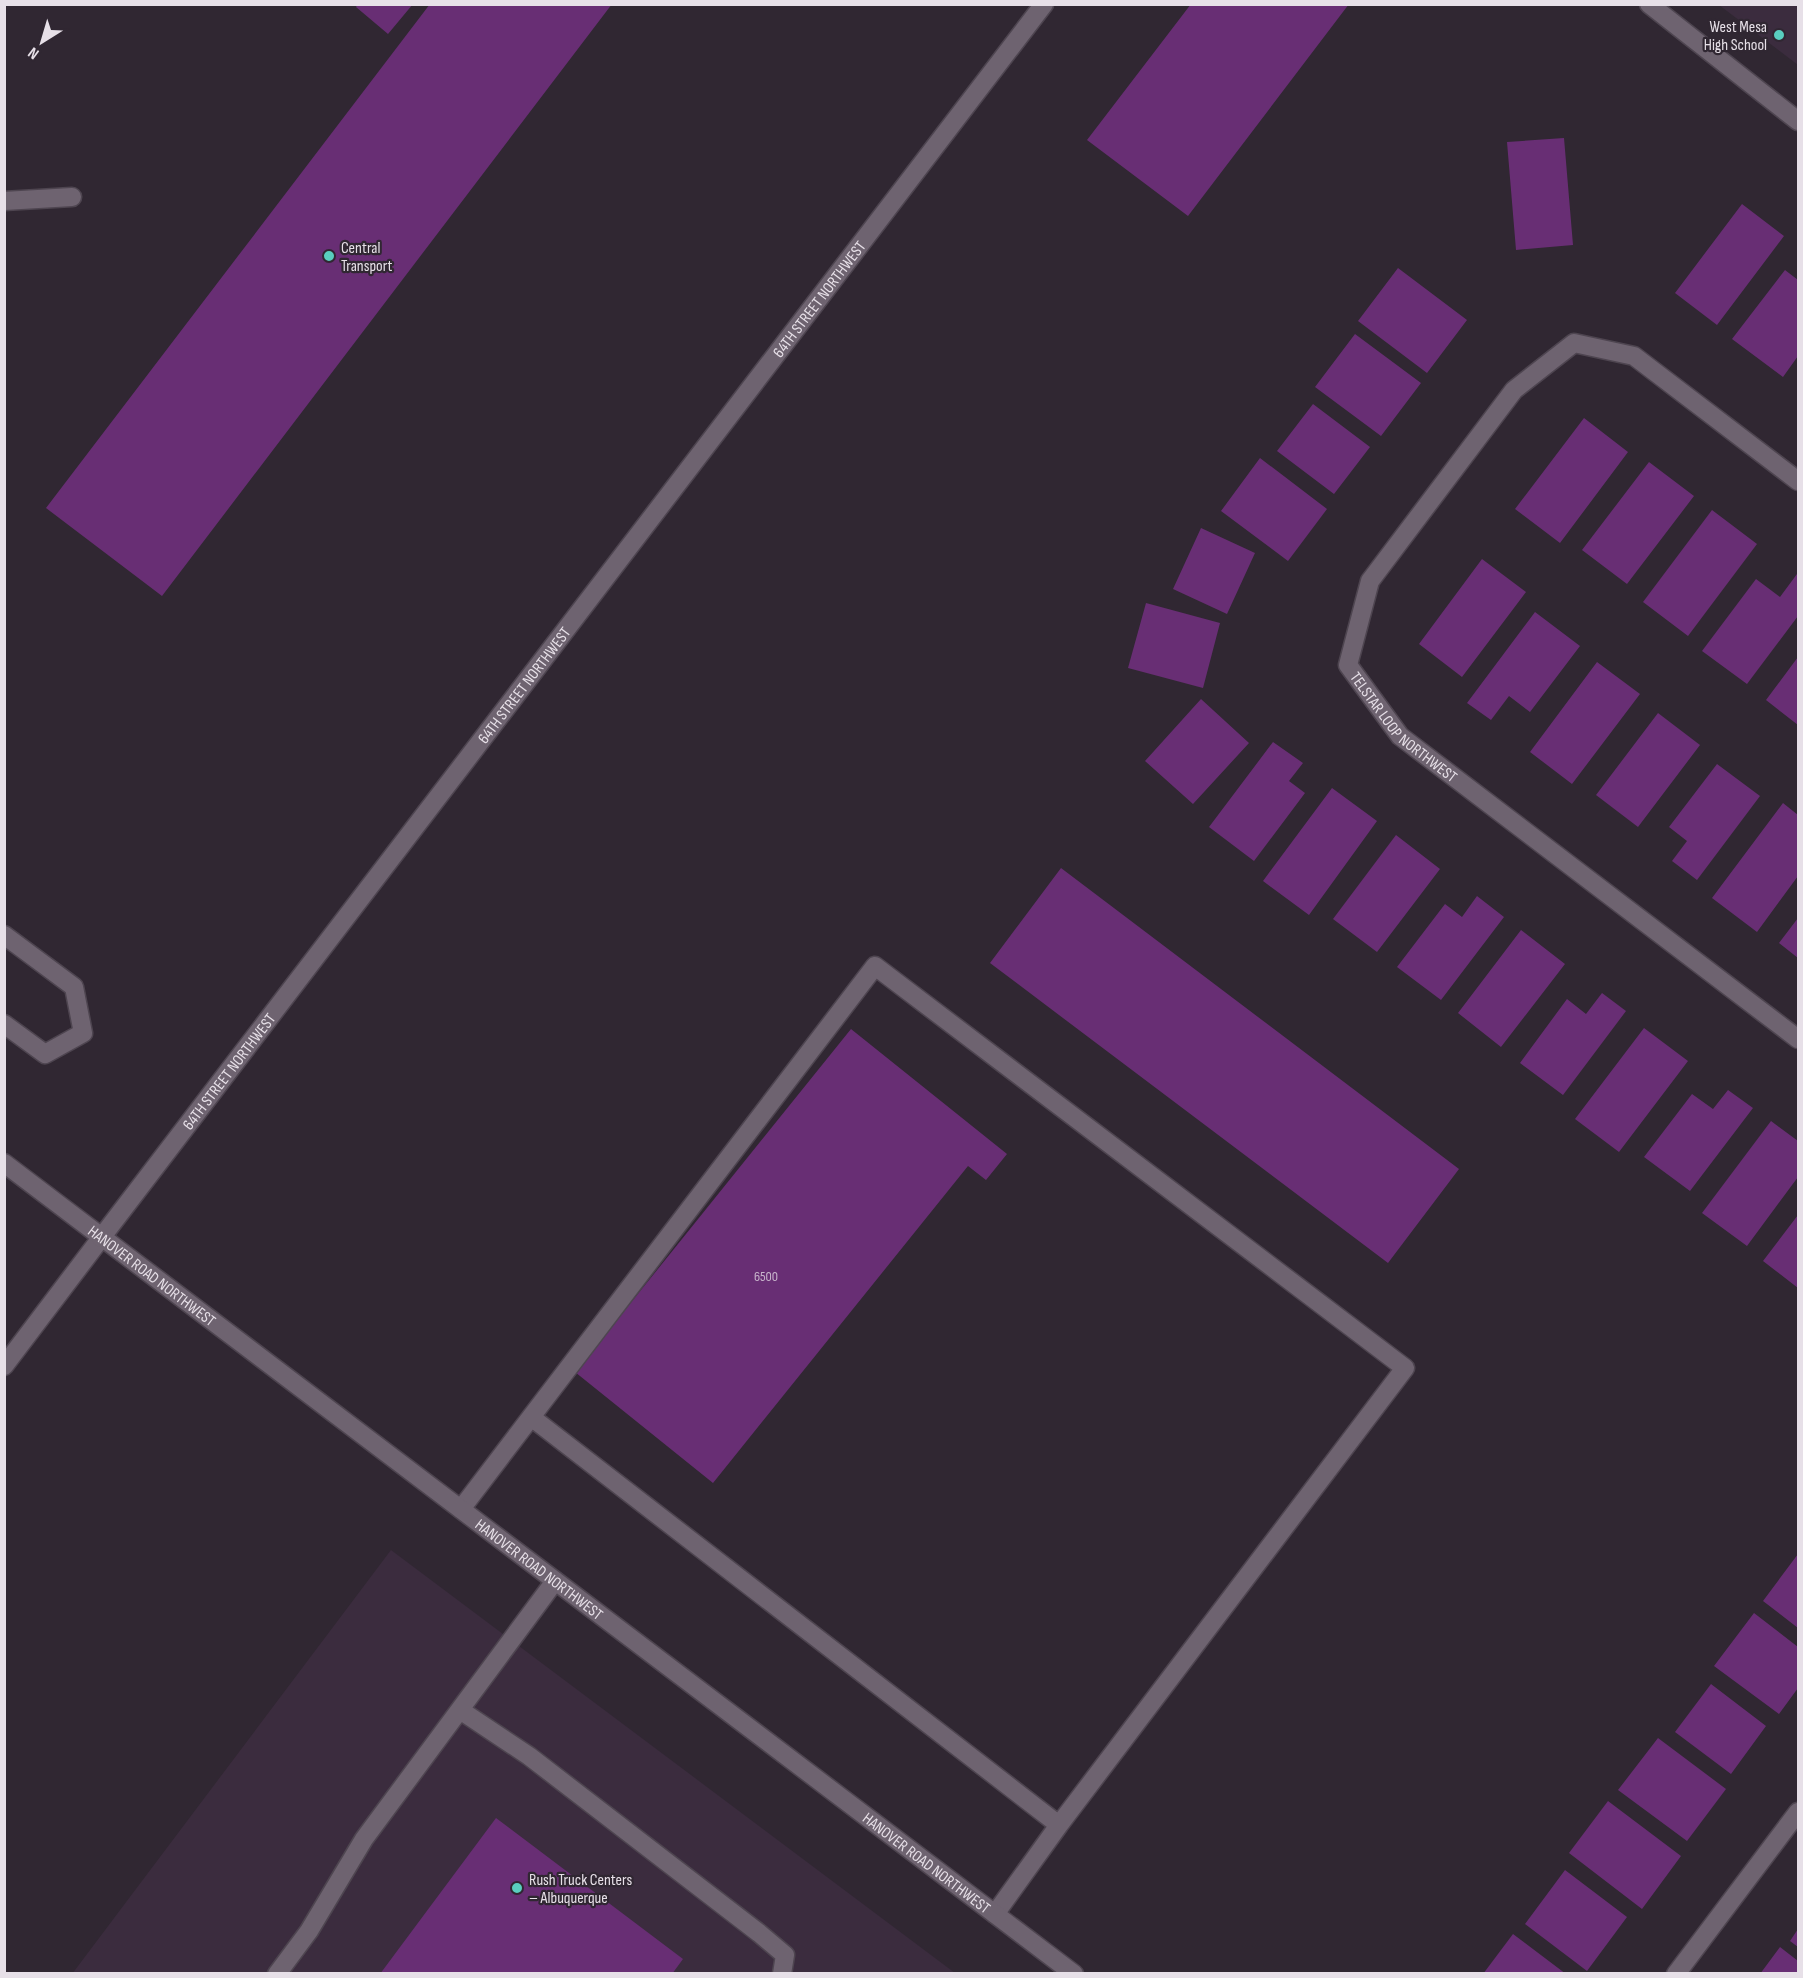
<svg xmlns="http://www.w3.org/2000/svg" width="1803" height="1978" font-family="'Sofia Sans Condensed',sans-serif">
  <rect width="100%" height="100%" fill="#302732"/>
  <path fill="#3b2c3e" d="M1719 5H1798V65Z
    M391 1550 955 1973 72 1974Z"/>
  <path fill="#682e74" d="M358 4H413L388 34 356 7Z
    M430 4H612L162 596 46 508Z
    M1191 4H1349L1188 216 1087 140Z
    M1564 138 1573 245 1516 250 1507 142Z
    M1742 204 1784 236 1717 325 1675 293Z
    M1398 268 1467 320 1427 373 1358 321Z
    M1785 270 1798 280V356L1783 377 1732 339Z
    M1355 334 1421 383 1381 436 1315 387Z
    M1313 404 1370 447 1334 494 1277 451Z
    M1584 418 1628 452 1560 543 1515 509Z
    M1260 458 1327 509 1288 561 1221 511Z
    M1649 462 1694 496 1627 584 1582 550Z
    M1712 510 1757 544 1688 636 1643 602Z
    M1201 528 1255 553 1227 614 1173 589Z
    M1482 559 1526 592 1462 677 1419 644Z
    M1797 574 1798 616 1747 684 1702 651 1756 579 1780 597Z
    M1146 603 1220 623 1203 688 1128 668Z
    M1535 612 1580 646 1530 712 1509 696 1491 720 1467 703Z
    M1798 657V725L1766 700Z
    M1597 662 1640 694 1572 784 1530 752Z
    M1201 699 1249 743 1193 804 1145 761Z
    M1658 713 1700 745 1638 827 1596 795Z
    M1273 742 1303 763 1289 781 1305 793 1254 861 1209 827Z
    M1717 764 1760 796 1697 880 1672 861 1687 841 1669 827Z
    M1332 788 1377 821 1309 915 1263 881Z
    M1783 803 1798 815V876L1757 932 1712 898Z
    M1396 835 1440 869 1377 952 1333 919Z
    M1061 868 1459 1169 1388 1263 990 963Z
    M1477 896 1504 917 1441 1000 1397 967 1445 904 1462 917Z
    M1798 918V958L1779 943Z
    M1521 930 1565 964 1501 1047 1458 1013Z
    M1602 993 1626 1011 1563 1095 1520 1063 1567 999 1586 1014Z
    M1644 1028 1688 1061 1619 1152 1575 1119Z
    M851 1029 1007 1154 986 1180 968 1166 713 1483 575 1372Z
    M1728 1090 1753 1108 1690 1191 1644 1157 1692 1094 1713 1109Z
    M1771 1121 1798 1141V1177L1747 1246 1702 1213Z
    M1798 1215V1288L1763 1261Z
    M1798 1554V1628L1763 1601Z
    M1754 1613 1798 1647V1688L1779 1714 1714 1666Z
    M1711 1684 1766 1726 1731 1774 1675 1732Z
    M1658 1738 1726 1789 1687 1841 1618 1790Z
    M1608 1801 1681 1856 1642 1909 1569 1853Z
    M496 1818 683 1959 672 1974H380Z
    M1565 1870 1627 1917 1587 1971 1525 1924Z
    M1798 1929V1947L1790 1941Z
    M1513 1934 1566 1974H1483Z
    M1780 1947 1798 1961V1974H1760Z"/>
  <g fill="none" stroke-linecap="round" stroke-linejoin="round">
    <defs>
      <path id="lane" d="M4 201 72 197
        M4 935 74 987 83 1033 45 1054 4 1024
        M531 1417 875 966 1405 1368 1059 1825
        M461 1509 531 1417 1059 1825 995 1914
        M460 1710 529 1756 759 1933 785 1955 782 1974
        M277 1974 309 1931 364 1839 555 1581"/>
      <g id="street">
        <path id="s1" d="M1798 481 1634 356 1574 343 1514 390 1370 581 1348 665 1400 736 1798 1039"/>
        <path d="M4 1366 101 1238"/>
        <path d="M1676 1974 1798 1812"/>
      </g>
      <g id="secondary">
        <path d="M1649 4 1798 121"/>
        <path id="s2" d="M4 1163 1074 1974"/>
        <path id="s3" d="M101 1238 1044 4"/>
      </g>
    </defs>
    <use href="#lane" stroke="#4e4550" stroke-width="21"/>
    <use href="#street" stroke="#4e4550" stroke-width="21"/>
    <use href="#secondary" stroke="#4e4550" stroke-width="21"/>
    <use href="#lane" stroke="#6e6370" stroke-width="18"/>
    <use href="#street" stroke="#6e6370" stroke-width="18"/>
    <use href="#secondary" stroke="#6e6370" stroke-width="18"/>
  </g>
  <g fill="#59cebf" stroke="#302732" stroke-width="2">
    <circle cx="1779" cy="35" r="6"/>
    <circle cx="329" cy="256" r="6"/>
    <circle cx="517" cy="1888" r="6"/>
  </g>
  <g text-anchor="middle" stroke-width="4.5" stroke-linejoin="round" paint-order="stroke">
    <g font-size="14" fill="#c7b4cb">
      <text x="766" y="1281">6500</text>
    </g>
    <g font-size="16" fill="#e7e0e8" stroke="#302732" text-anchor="start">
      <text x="1767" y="32" text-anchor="end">West Mesa<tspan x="1767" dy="18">High School</tspan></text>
      <text x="341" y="253">Central<tspan x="341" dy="18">Transport</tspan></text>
      <text x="529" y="1885">Rush Truck Centers<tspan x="529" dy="18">– Albuquerque</tspan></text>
    </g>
    <g font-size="16" fill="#e7e0e8" stroke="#302732">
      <text dy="6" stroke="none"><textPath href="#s3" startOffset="1182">64TH STREET NORTHWEST</textPath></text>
      <text dy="6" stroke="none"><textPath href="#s3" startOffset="696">64TH STREET NORTHWEST</textPath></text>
      <text dy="6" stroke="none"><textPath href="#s1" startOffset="754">TELSTAR LOOP NORTHWEST</textPath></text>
      <text dy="6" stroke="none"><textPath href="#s3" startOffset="210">64TH STREET NORTHWEST</textPath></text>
      <text dy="6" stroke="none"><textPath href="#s2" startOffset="186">HANOVER ROAD NORTHWEST</textPath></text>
      <text dy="6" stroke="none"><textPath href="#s2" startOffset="672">HANOVER ROAD NORTHWEST</textPath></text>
      <text dy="6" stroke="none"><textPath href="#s2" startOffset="1158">HANOVER ROAD NORTHWEST</textPath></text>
    </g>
  </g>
  <rect width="1803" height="1978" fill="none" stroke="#e7e0e8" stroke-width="12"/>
  <g transform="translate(42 42) rotate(217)" stroke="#302732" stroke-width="4.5" paint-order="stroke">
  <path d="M0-4.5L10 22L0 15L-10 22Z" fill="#e7e0e8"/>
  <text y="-9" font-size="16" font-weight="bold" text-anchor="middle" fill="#e7e0e8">N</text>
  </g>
</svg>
